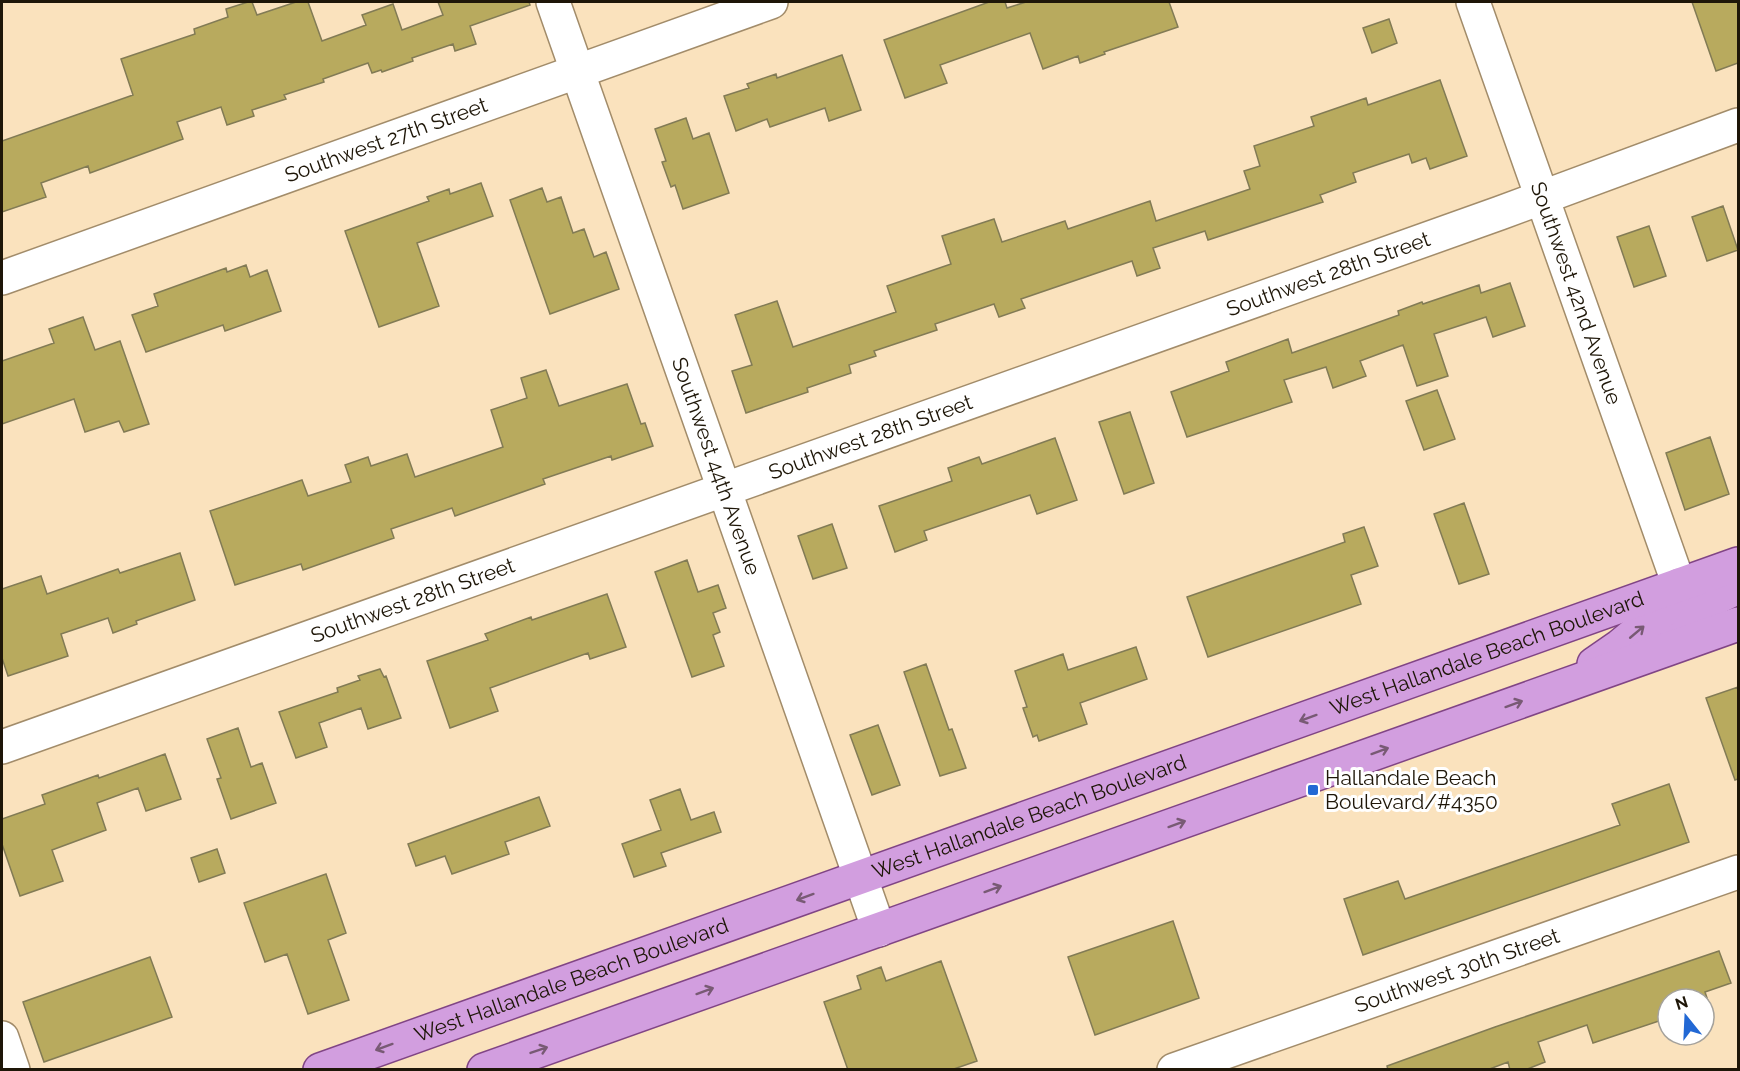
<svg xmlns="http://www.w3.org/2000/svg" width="1740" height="1071" font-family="Raleway,sans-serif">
  <rect width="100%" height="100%" fill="#fae2bd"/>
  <path fill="#b8aa5e" stroke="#827b55" stroke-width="1.5" d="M248 2H252L257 15 296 2H308L322 41 366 25 362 15 393 4 402 30 443 15 438 2H529L530 5 470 26 476 44 455 51 453 44 412 58 413 61 382 72 381 70 372 73 368 63 323 79 324 82 284 95 286 99 252 110 254 116 227 125 221 107 177 122 183 139 90 173 88 166 41 183 46 197 2 212V141L133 95 121 59 195 34 194 29 228 17 226 9Z
    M989 2H1005L1007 8 1026 2H1169L1178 27 1104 52 1105 54 1080 63 1078 56 1043 69 1030 33 940 65 947 83 905 98 884 40Z
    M1692 2H1738V63L1716 71Z
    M1389 19 1397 43 1372 53 1363 28Z
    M842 55 861 110 829 121 825 108 770 127 767 119 736 131 724 96 749 88 747 84 776 74 777 78Z
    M1440 80 1467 156 1430 169 1426 158 1412 163 1409 154 1353 173 1356 182 1320 195 1323 202 1208 240 1205 231 1153 248 1160 268 1137 276 1132 261 1021 299 1025 308 999 317 994 304 935 324 937 330 874 351 876 356 849 365 851 373 807 388 808 392 746 413 732 371 752 365 735 315 777 301 793 347 896 312 887 286 951 264 942 236 994 219 1002 242 1065 221 1068 229 1150 201 1156 221 1250 189 1244 171 1260 166 1254 146 1314 126 1311 117 1366 98 1368 105Z
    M686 118 693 139 709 133 729 193 683 209 675 185 671 187 662 162 666 161 655 129Z
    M481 183 493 216 417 243 439 306 379 327 345 231 429 201 427 197 449 189 450 194Z
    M542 188 547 202 561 197 573 233 584 229 594 257 606 252 619 289 550 314 510 200Z
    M1723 206 1738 250 1707 261 1692 217Z
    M1649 226 1666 276 1634 287 1617 237Z
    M246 265 250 277 267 270 281 311 225 331 223 325 146 352 132 315 158 306 154 294 226 268 227 272Z
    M1510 283 1525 326 1493 337 1486 317 1434 334 1448 376 1417 386 1403 345 1360 361 1366 376 1333 388 1326 367 1284 380 1292 402 1187 437 1171 392 1229 371 1226 362 1288 339 1292 353 1399 315 1398 311 1422 302 1423 304 1479 285 1481 293Z
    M83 317 95 350 120 341 149 424 124 432 119 421 85 432 74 399 2 424V361L54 343 49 329Z
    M546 370 559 406 627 384 641 424 645 423 653 446 612 460 611 456 543 479 545 484 455 516 452 508 391 529 394 538 303 570 301 564 235 585 210 511 302 480 308 496 351 482 345 465 368 457 371 466 407 454 415 477 503 447 491 410 527 398 521 378Z
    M1437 390 1455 439 1424 450 1406 401Z
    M1130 412 1154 483 1124 494 1099 422Z
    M1710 437 1729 494 1685 510 1666 453Z
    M1055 438 1077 500 1037 514 1030 495 924 531 927 540 895 552 879 506 952 481 948 468 979 457 982 464Z
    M1464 503 1489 574 1459 584 1434 514Z
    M832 524 847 568 813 579 798 536Z
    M1364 527 1378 566 1351 575 1361 604 1208 657 1187 597 1345 542 1343 534Z
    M180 553 195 600 136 621 137 624 113 633 108 618 61 634 68 656 8 676 2 658V589L41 576 47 594 118 569 120 573Z
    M687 560 698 592 718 585 726 608 713 613 720 632 713 635 724 666 692 677 655 572Z
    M607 594 626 647 590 659 588 653 490 688 498 711 450 728 427 661 488 640 485 634 531 617 532 620Z
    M1136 647 1147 679 1080 703 1087 724 1039 741 1037 735 1033 737 1023 708 1027 707 1015 671 1063 654 1068 670Z
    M926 664 949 730 952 729 966 768 940 776 904 672Z
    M380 669 384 677 386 676 401 718 368 729 361 708 319 723 327 747 296 758 279 712 338 692 337 688 360 680 358 676Z
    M1738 687V779L1735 780 1706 698Z
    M878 725 900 785 872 795 850 735Z
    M238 728 251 767 262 763 276 803 231 819 217 779 221 778 207 739Z
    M165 754 181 799 146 811 138 788 97 803 106 830 52 850 63 881 20 896 2 844V819L45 804 42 795 98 775 99 778Z
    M1669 784 1689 842 1363 955 1344 899 1398 881 1405 899 1620 825 1612 804Z
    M680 789 691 820 714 812 721 832 661 853 666 866 634 877 622 844 661 830 650 800Z
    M539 797 550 826 505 842 509 854 452 874 445 856 416 866 408 844Z
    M217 849 225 873 199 882 191 858Z
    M326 874 346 933 328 940 349 1000 308 1014 287 954 265 962 244 903Z
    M1173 921 1199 998 1095 1035 1068 957Z
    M1719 951 1731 983 1705 992 1709 1004 1704 1005V999H1668V1018L1593 1043 1587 1025 1538 1042 1545 1062 1525 1070H1510L1508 1062 1487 1070H1388L1387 1066 1495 1027Z
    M150 957 172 1017 44 1062 23 1002Z
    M941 961 977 1061 951 1070H848L824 1002 861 989 857 976 881 967 886 981Z"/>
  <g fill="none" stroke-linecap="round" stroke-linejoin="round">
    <defs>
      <g id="minor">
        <path id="s1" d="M553 2 879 930"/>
        <path id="s2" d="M1473 2 1679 585"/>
        <path id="s3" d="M2 278 771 2"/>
        <path id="s4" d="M2 747 1500 213 1738 125"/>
        <path d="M2 1038 13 1070"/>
        <path id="s5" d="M1174 1070 1738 872"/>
      </g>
      <g id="major">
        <path d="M1665 645 1710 601 1738 587"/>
        <path d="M1594 664 1620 646 1661 612 1679 585"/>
        <path id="s6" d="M320 1070 1738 564"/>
        <path d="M484 1070 1738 624"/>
      </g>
    </defs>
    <use href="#minor" stroke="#a28c6a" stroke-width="36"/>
    <use href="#major" stroke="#804585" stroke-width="36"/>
    <use href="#minor" stroke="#fff" stroke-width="33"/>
    <use href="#major" stroke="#d29edf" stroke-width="33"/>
  </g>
  <defs><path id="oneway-shaft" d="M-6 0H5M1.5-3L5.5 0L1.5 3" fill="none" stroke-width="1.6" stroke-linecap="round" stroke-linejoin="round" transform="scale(1.5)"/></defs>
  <g stroke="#785a74">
    <use href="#oneway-shaft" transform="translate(1637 632) rotate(-40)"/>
    <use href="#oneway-shaft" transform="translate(1514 704) rotate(-20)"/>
    <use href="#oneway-shaft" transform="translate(1308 718) rotate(160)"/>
    <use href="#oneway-shaft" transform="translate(1380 751) rotate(-20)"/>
    <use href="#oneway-shaft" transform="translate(1177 824) rotate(-20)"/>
    <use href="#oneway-shaft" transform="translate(993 889) rotate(-20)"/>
    <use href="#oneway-shaft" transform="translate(805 897) rotate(160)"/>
    <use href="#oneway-shaft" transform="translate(705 991) rotate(-20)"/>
    <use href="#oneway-shaft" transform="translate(384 1047) rotate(160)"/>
    <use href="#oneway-shaft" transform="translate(539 1050) rotate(-19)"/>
  </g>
  <rect fill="#2268d4" stroke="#fff" stroke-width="2" x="1307" y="784" width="12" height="12" rx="3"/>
  <g text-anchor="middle" stroke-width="6" stroke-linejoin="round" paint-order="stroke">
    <g font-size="21" fill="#1e1608" stroke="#fff">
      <text dy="7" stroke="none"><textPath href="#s3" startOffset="408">Southwest 27th Street</textPath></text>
      <text dy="7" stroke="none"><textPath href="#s4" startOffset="1408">Southwest 28th Street</textPath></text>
      <text dy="7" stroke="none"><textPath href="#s2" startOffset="309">Southwest 42nd Avenue</textPath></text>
      <text dy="7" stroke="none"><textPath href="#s4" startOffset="922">Southwest 28th Street</textPath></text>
      <text dy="7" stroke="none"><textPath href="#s1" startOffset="492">Southwest 44th Avenue</textPath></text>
      <text dy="7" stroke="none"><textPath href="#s4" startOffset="436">Southwest 28th Street</textPath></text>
      <text dy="7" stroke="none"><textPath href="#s6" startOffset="1239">West Hallandale Beach Boulevard</textPath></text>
      <text dy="7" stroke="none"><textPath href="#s6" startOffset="753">West Hallandale Beach Boulevard</textPath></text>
      <text dy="7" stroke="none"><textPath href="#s5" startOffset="300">Southwest 30th Street</textPath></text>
      <text dy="7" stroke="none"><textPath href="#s6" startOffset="267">West Hallandale Beach Boulevard</textPath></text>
    </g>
    <g font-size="21" fill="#1e1608" stroke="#fff" text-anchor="start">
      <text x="1325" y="785">Hallandale Beach<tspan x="1325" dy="24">Boulevard/#4350</tspan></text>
    </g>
  </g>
  <rect width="1740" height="1071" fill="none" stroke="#1e1608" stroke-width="6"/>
  <g transform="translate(1686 1017) rotate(342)"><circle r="28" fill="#ffffff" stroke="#a5a29c" stroke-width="1.5"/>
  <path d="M0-4.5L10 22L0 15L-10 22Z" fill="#2268d4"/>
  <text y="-9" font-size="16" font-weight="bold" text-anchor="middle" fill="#1e1608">N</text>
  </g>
</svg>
